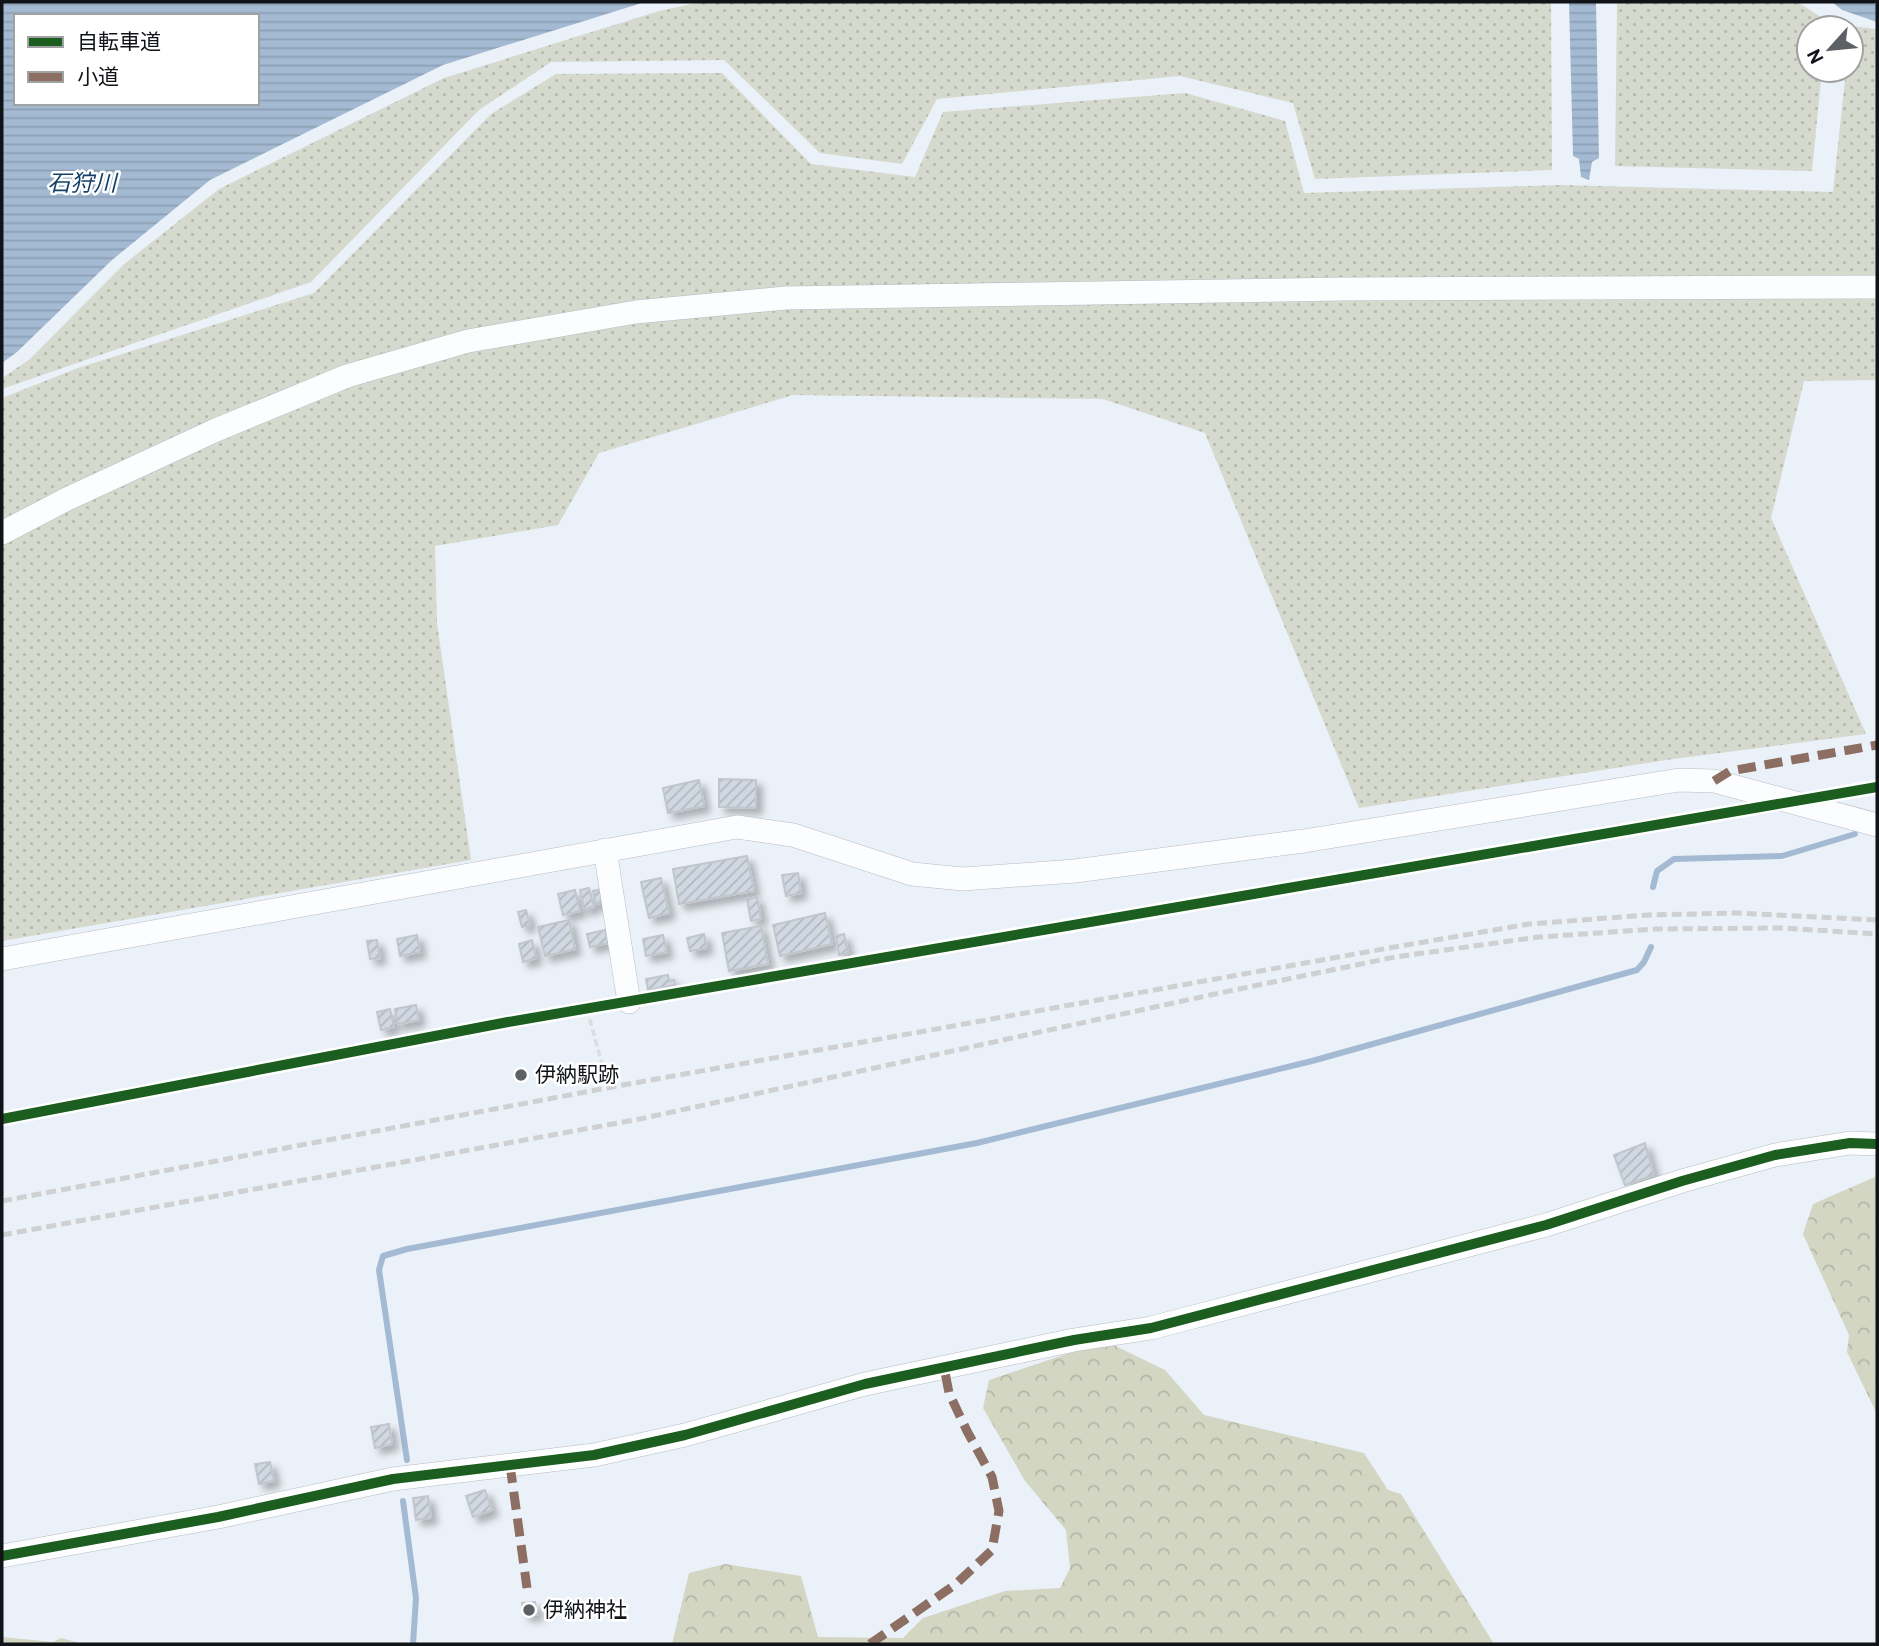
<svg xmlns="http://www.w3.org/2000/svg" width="1879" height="1646" font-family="Overpass,'Noto Sans JP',sans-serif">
  <defs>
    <pattern id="grass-dots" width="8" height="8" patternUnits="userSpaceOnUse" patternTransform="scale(1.75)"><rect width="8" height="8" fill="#d6d9cd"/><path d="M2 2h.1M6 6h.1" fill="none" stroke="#b7b9af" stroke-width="1.8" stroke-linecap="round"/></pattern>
    <pattern id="forest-crowns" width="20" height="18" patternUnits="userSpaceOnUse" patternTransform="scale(1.75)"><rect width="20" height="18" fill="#d3d6c2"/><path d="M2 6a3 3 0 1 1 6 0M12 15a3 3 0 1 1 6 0" fill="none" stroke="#b4b7a6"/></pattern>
    <pattern id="water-rules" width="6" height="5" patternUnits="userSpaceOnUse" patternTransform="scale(1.75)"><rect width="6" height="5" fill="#a4bad2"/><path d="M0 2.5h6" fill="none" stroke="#8c9fb4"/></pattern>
    <pattern id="building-hatch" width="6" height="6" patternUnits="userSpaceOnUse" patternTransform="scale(1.75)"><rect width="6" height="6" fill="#d0d8e2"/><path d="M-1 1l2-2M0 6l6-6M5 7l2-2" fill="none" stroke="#b2b8c1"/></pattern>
    <filter id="shadow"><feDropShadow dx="6" dy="6" stdDeviation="3.5" flood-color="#0004"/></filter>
  </defs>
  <rect width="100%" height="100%" fill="#ebf1f8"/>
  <path fill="url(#grass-dots)" d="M702 2H1551L1552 170 1315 179 1293 103 1180 76 937 99 902 164 820 153 724 60 551 62 479 110 311 282 2 389V378L30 359 123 265 219 189 444 78 659 11Z
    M1617 2H1798L1827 21V28H1809V70H1822L1812 171 1615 166Z
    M1851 26 1877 29V380L1804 381 1771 518 1866 734 1673 759 1359 808 1205 433 1103 399 793 395 599 453 558 525 435 546 437 623 471 860 2 941V398L78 368 314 293 491 114 556 74 722 73 811 164 915 177 943 112 1185 93 1285 121 1304 193 1560 185 1833 192 1846 70H1851Z"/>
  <path fill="url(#forest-crowns)" d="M1877 1176V1414L1847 1352 1849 1335 1803 1234 1813 1204Z
    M1105 1341 1165 1370 1204 1415 1364 1453 1388 1490 1401 1494 1494 1644H672L689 1573 725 1564 801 1576 818 1637 903 1638 923 1618 1005 1591 1060 1588 1070 1568 1066 1530 1025 1481 983 1408 989 1380Z
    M2 1637 53 1642 61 1638 84 1644H2Z"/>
  <path fill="url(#water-rules)" fill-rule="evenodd" d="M2 2H645L443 65 210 180 112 260 17 352 2 363ZM16 16H257V103H16Z
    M1569 2H1596L1599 158 1592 162 1589 180 1581 177 1579 159 1573 156Z
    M1832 2H1871L1877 5V22L1842 10Z"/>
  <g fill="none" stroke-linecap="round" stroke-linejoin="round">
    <path stroke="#a4bad2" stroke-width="6" d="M1653 887 1657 871 1674 859 1782 856 1855 834
      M407 1460 379 1270 383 1256 407 1249 977 1143 1312 1061 1637 970 1644 962 1651 947
      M403 1501 416 1598 413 1644"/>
  </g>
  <path fill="url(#building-hatch)" stroke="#c1c6cc" stroke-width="2" filter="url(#shadow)" d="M719 779 756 780V808L719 807Z
    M699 780 704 806 668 813 663 788Z
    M747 856 754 891 679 904 673 869Z
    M798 873 801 893 786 896 782 875Z
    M661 878 669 913 649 918 641 882Z
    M589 888 594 907 584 909 580 890Z
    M601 889 605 902 596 904 593 891Z
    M575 890 580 911 563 915 558 894Z
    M757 897 761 919 751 921 747 899Z
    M526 910 530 925 522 927 518 912Z
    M825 913 832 944 780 956 773 925Z
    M569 920 575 949 545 956 538 927Z
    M761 926 768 964 729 971 722 933Z
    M605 930 608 943 590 947 587 934Z
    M704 934 707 948 690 951 687 938Z
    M844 934 848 953 839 955 836 936Z
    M417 935 420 952 400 956 397 939Z
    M663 935 667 952 646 956 643 939Z
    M377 940 380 958 370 959 367 941Z
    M532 940 536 958 523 962 519 944Z
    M668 975 669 981 674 980 675 985 648 990 646 979Z
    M416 1005 419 1020 398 1024 395 1009Z
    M390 1009 394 1027 381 1030 377 1012Z
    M1645 1143 1654 1175 1625 1185 1614 1155Z
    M389 1424 392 1444 375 1448 371 1427Z
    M270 1462 274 1481 259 1484 255 1464Z
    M485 1490 492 1510 473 1517 466 1496Z
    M428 1496 431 1518 416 1520 413 1498Z
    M535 1602 537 1615H524L522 1603Z"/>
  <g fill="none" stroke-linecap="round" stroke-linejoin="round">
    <defs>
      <path id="minor" d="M2 533 67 499 216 430 347 376 468 341 636 312 786 298 1344 289 1877 287
        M605 850 629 1002
        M2 959 737 827 793 835 912 874 963 879 1075 871 1304 841 1679 780 1714 781 1877 825
        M2 1556 218 1517 393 1479 594 1455 685 1435 865 1384 1074 1340 1151 1328 1546 1225 1682 1181 1775 1155 1850 1143 1877 1144"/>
    </defs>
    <use href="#minor" stroke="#b7bcc1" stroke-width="24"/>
    <path stroke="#dbdddf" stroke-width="3.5" stroke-dasharray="7 3.5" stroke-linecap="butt" d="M587 1009 604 1072"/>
    <use href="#minor" stroke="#fcfdfe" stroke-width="23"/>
    <path stroke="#ced0d2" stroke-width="5" stroke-dasharray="10 5" stroke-linecap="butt" d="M2 1201 623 1085 1389 948 1529 924 1648 915 1737 913 1877 920
      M2 1235 640 1119 1210 995 1395 957 1539 937 1656 929 1783 928 1877 934"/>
    <path stroke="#8d6e63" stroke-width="9" stroke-dasharray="18 9" stroke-linecap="butt" d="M1714 781 1730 771 1877 745
      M510 1465 527 1588
      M870 1644 956 1584 992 1550 999 1511 992 1477 967 1431 949 1393 944 1367"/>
    <defs>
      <path id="cycleway" d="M2 1119 508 1022 1877 787
        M2 1556 218 1517 393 1479 594 1455 685 1435 865 1384 1074 1340 1151 1328 1546 1225 1682 1181 1775 1155 1850 1143 1877 1144"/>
    </defs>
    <use href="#cycleway" stroke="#fff" stroke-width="15"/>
    <use href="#cycleway" stroke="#1b5e20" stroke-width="10"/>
  </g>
  <g fill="#5d6166" stroke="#fff" stroke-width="2.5">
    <circle cx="521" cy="1075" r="7"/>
    <circle cx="529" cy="1610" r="7"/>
  </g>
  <g text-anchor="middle" stroke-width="5" stroke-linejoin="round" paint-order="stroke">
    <g font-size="21" fill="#101317" stroke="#fff" text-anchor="start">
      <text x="535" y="1082">伊納駅跡</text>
      <text x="543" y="1617">伊納神社</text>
    </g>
    <g font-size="23" font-style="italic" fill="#13406a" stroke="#fff">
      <text x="82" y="191">石狩川</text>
    </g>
  </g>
  <rect width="1879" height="1646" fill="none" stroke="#101317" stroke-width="7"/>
  <rect x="14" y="14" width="245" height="91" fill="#ffffff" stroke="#9fa1a2" stroke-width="2"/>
  <rect x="28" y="37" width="35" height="10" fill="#1b5e20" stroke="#9fa1a2" stroke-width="2"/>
  <text x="77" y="49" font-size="21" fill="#101317">自転車道</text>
  <rect x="28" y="72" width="35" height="10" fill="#8d6e63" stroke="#9fa1a2" stroke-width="2"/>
  <text x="77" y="84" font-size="21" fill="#101317">小道</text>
  <g transform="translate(1830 49) rotate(243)"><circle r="33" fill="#ffffff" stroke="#9fa1a2" stroke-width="2"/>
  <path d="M0-5L12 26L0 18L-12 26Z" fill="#5d6166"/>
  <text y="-10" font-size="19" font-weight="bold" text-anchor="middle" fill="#101317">N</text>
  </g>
</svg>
